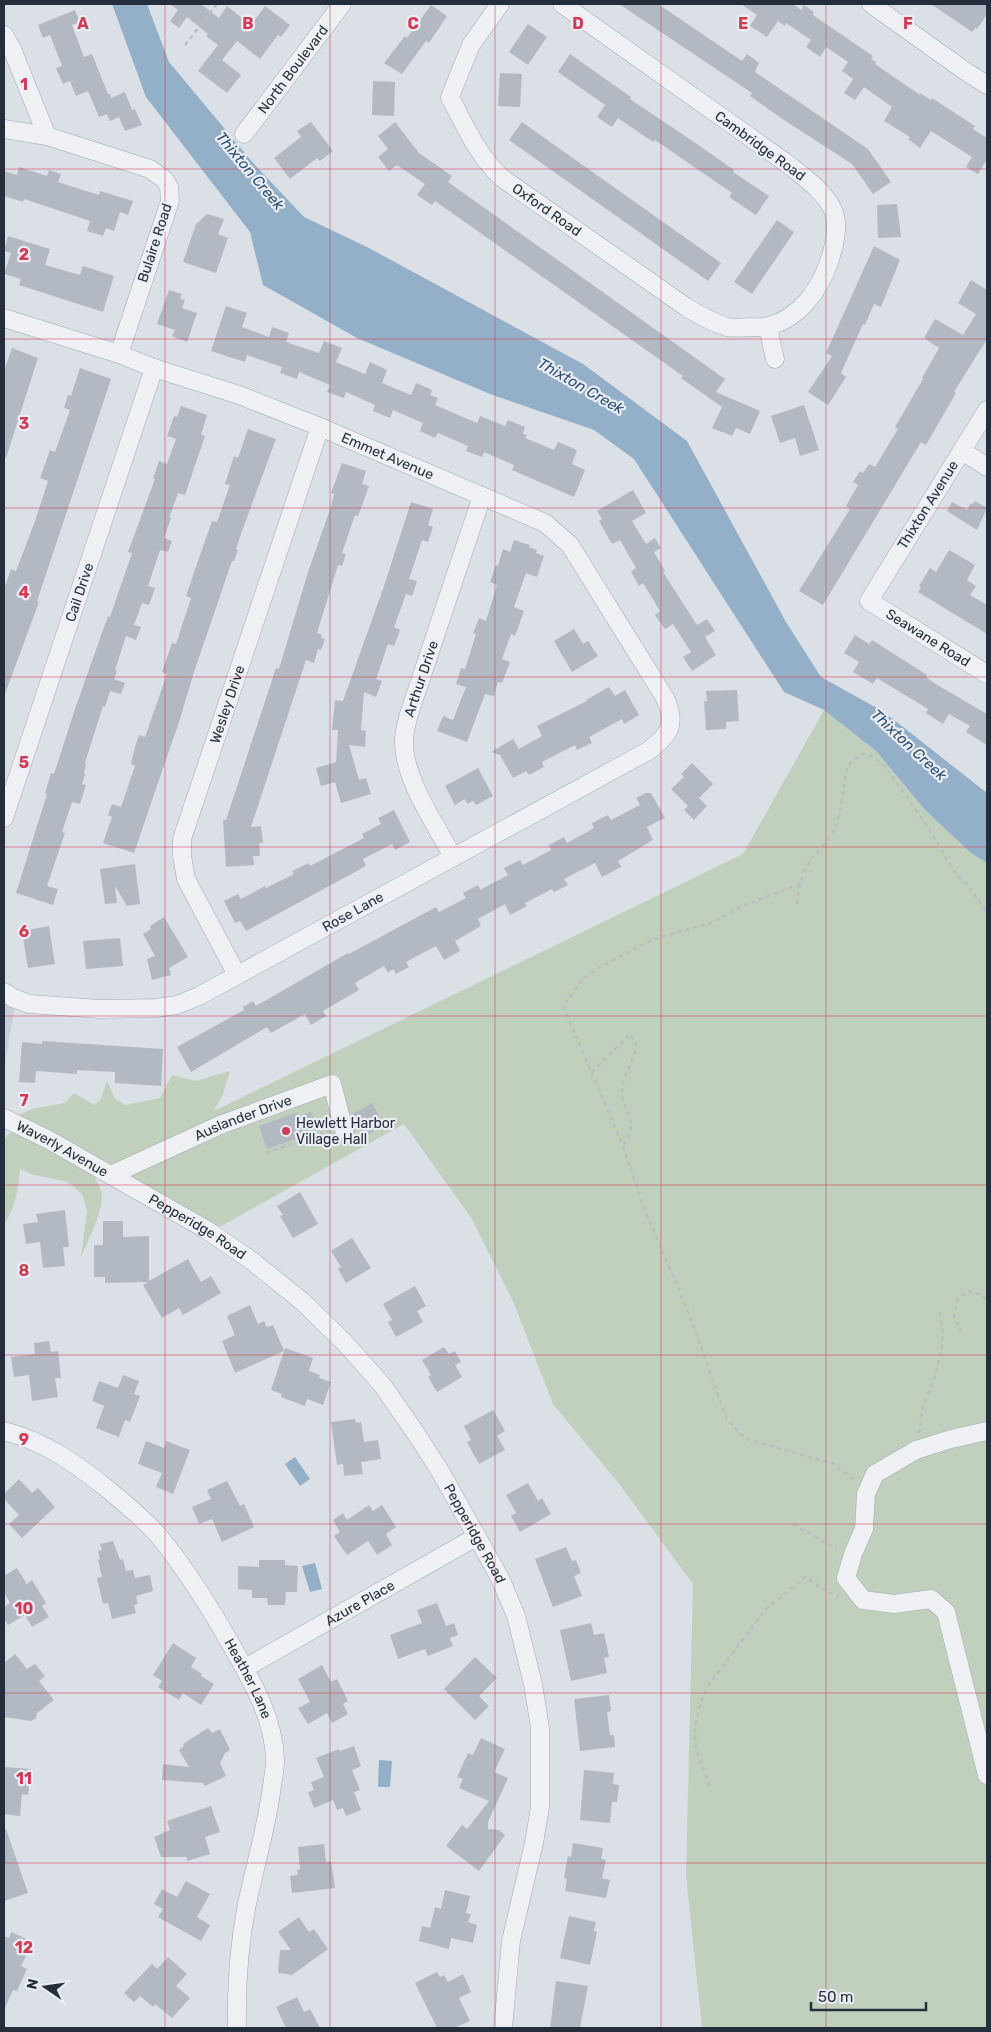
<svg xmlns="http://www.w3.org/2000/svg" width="991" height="2032" viewBox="0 0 991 2032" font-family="Rubik,sans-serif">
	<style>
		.built { fill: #c9cfd8 }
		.green { fill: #c1d0bc }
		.water { fill: #94afc8 }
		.building { fill: #b2b9c3 }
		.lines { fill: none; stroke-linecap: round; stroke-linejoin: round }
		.minor-casing { stroke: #a1a7b0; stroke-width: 19 }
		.path { stroke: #babec4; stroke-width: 2.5; stroke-dasharray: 4 4; stroke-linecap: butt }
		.minor { stroke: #eef0f4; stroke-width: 18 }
		.grid { fill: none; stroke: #d23954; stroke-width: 1; stroke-opacity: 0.55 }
		.poi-dot { fill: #d23954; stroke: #eaeef4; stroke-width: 2 }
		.labels { text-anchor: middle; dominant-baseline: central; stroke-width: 4.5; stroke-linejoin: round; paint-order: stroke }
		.street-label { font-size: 14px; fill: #252e3c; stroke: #eaeef4 }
		.poi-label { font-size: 14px; fill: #252e3c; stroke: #eaeef4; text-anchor: start }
		.water-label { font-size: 15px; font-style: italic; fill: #2e4e71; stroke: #eaeef4 }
		.grid-label { font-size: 16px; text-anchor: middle; font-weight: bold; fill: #d23954; stroke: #eaeef4; stroke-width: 4.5; stroke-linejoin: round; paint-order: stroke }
	</style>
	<rect width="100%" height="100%" fill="#dbe0e6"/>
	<path class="built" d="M4,994L16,1000L4,1068Z"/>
	<path class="green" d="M824,710L876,751L925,810L971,853L987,863V2028H702L686,1875L693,1584L620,1485L553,1404L513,1301L472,1219L404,1124L207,1234L97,1167L107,1162L28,1124L19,1115L32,1109L65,1103L74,1093L94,1105L101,1099L107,1081L115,1099L126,1105L160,1098L172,1075L195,1081L230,1071L223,1094L214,1111L743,854Z
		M17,1130C40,1143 67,1155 88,1171C96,1177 102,1188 102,1198C100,1218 89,1238 81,1257L87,1211L82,1194L68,1182L31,1174L20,1169C19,1191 14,1207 4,1226V1141L8,1134Z"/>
	<path class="water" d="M112,4H147L169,62L254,164L304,217L367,247L583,364L687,441L786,622L821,677L884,712L987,793V863L971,853L925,810L876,751L824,710L784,692L634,459L594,430L490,394L357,338L263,285L250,232L146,97Z
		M295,1457L310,1479L300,1486L285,1464Z
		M315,1563L322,1589L310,1592L302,1566Z
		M379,1760L392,1761L390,1787H378Z"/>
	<path class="building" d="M170,4H201L219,18L227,6L251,25L265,6L290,25L281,37L278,35L260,59L237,41L222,60L241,75L227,93L198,71L218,45L206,36L208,34L187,17L179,28L170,21L178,10Z
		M619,4H658L742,61L747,54L759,63L755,72L868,149L891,182L873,194L852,164L784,120L750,96L752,93Z
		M741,4H793L801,10L804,5L814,12L813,15L873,56L871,59L876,62L875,64L920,95V93L931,100L932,98L975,126L973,129L987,138V159L978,174L966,167L972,157L931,131L920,148L908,139L910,137L884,121L892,107L864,87L855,100L844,93L853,79L842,71L848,62L826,47L820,57L806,47L811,40L786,23L785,26L778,21L767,37L750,26L757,15Z
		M931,4H987V14L977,29L975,28L972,32Z
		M431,5L447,16L429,43L426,41L402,74L384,63L405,36L407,38Z
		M75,10L80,22L72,25L84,57L92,54L108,94H110L111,98L125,92L132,110L135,109L142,125L125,131L119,117L110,121L107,114L99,117L88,91L76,96L70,81L63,84L56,68L62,66L50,35L43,38L38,25Z
		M528,24L547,37L528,65L509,52Z
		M570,54L631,97L630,99L700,146L734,170L733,172L769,196L756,215L729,197L732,193L655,140L653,142L618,118L612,127L597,117L605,105L558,72Z
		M500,73L522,74L520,107L498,106Z
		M373,81L395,82L394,116L372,115Z
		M311,122L333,151L320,161L317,158L290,179L274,158L301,137L297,131Z
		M395,122L419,153L452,176L448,182L725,379L716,392L760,411L750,434L736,428L732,436L712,428L722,407L681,378L683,376L435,201L432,205L417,195L425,184L397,165L389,171L378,157L388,149L378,136Z
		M522,122L721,263L708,281L509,140Z
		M19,167L47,176L49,170L61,174L58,182L99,195L100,191L133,201L128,215L120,212L114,231L106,228L103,236L87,231L90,221L24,199L23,202L4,196V171L17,175Z
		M897,204L901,237L878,238L877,205Z
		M207,214L224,219L218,234L228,238L216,273L183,262L196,224Z
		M777,220L794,232L752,294L734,282Z
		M8,236L50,249L45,265L80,275L83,266L114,276L103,312L19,285L21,279L4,274L11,253L4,251Z
		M874,246L900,260L881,307L874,304L865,325L863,324L841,373L846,377L828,405L808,392L832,356L826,353Z
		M971,280L987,290V339L954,392L956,393L926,445L921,442L823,605L799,591L850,509L846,506L858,485L853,482L860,471L863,473L869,464L875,467L898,429L895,427L923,379L922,378L939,348L924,338L935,319L963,335L976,314L958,303Z
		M169,290L182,294L180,299L185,300L182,308L197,313L187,342L172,336L175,330L157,324Z
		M226,306L247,313L242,327L269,337L272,327L289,333L286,342L319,353L324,341L342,348L336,362L365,374L370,362L387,370L382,383L411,395L416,383L432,390L430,395L438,398L435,405L477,423L480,416L505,426L508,420L525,427L523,434L527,435L525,438L554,450L558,442L577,450L572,464L585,470L574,497L512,470L514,465L484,452L482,457L466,451L468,446L438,433L435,438L420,431L423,423L393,410L390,418L373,411L375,405L346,392L344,398L327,392L330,385L299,372L297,379L280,373L282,367L247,355L245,362L211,351Z
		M12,348L38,358L6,458L4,457V371Z
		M80,368L111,379L37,601L39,602L5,694H4V589L11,569L16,571L35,521L48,481L40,478L50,450L55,452L70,410L64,408L68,395L71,396Z
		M804,405L819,450L800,456L795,438L780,443L771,416Z
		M181,406L207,415L201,435L205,436L185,495L178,493L169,518H171L164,538L172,541L168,552L160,550L148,586L155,588L149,605L142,603L134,625L141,627L136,640L126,636L115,670L117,671L114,679L125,683L121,694L110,691L105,707L103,706L85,763L86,764L84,773L85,774L82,784L86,785L80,804L72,802L62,832L65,833L47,886L58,889L53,905L16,893L47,794L45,793L51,773L54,774L75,709L108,616L110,617L132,553L128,552L155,479H153L159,461L167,464L176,439L167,436L174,416L177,417Z
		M248,429L276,439L242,531L236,549L238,550L234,561H232L194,672L180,719L134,853L103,843L112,817L108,815L112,804L121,807L135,766L131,764L135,747L139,735L145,737L167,674L162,672L172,643L176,644L191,598L186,596L198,561L212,521L217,522L230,485L225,484L234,456L238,458Z
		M342,463L366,471L362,484L369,486L358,516L355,515L342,553L346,554L342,566L338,565L317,633L322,635L321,638L325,639L321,650L318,649L314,663L306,660L251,827L261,826L263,843H259L260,856H253L254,865L226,867L223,820H226L276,668L279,669L309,569L331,507L334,494L331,493Z
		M633,490L646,513L632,521L646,544L655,538L661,548L654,552L665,571L663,572L697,625L707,619L715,631L705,637L716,655L692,671L683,657L691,652L673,624L665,629L655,615L660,611L643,583L639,586L631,572L636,568L620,540L612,544L599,521L602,519L597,511Z
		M975,501L987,508L977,530L947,511L952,502L967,510L971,503L972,505Z
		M411,502L433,509L428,525L433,527L428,542L422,540L409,579L417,581L412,596L406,594L394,627L400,630L394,646L388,644L376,679L382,681L376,697L364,692L361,730L366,731L365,747L349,745L359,780L366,778L371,794L341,803L335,782L321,786L316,768L336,762L338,730H332L335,700L343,701L384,586Z
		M514,540L530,545L529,547L537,550L536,553L544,556L537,577L526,573L514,607L524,611L515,636L511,634L502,659L510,662L502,683L498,682L494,696L485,694L467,742L437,731L443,716L453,720L466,687L456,684L461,668L465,669L476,634L473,633L479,618L486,621L497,585L490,582L496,565L498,566L503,549L510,552Z
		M949,550L975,565L967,580L976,586L970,595L987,605V634L918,592L921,587L919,586L930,568L936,572Z
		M574,629L583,644L588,641L598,656L572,672L554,641Z
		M855,635L869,644L872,640L927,675L926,677L934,683L987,714V745L966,732L970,726L949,714L943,724L926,713L928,709L877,678L873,684L853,672L859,662L844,653Z
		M609,687L615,696L625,690L639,715L624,724L622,719L589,737L592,743L577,750L575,745L542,762L544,767L529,775L526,771L513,778L500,755L491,752L513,739L519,749L542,736L537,726L587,701L586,700Z
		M737,690L739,721L726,722V729L706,730L704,701H707L706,691Z
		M692,763L713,784L699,798L707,806L694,820L684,810L688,806L671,789L684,777L681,774Z
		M478,768L493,796L476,805L473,801L467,804L465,799L455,805L445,786Z
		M646,793H651L665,818L647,827L653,840L618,861L621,867L602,877L595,863L564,879L568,885L554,892L552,889L525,903L527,906L510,915L505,904L478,919L481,926L455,941L460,951L444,960L436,946L406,962L409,967L396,974L393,969L388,973L384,966L355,983L359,990L323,1011L326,1016L311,1025L305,1014L271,1033L267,1027L191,1072L177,1047L244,1010L243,1007L253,1001L256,1006L348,953L349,954L436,907L439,912L466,898L463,893L478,885L480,890L508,875L504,868L520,860L523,865L551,850L549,845L564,837L567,843L594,828L592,823L608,815L611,820L640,805L636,798Z
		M394,810L410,842L395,850L392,844L363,859L366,866L246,931L240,921L235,923L224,901L238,894L241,899L265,886L266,888L294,874L292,871L309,863L310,866L364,838L362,834L381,824L378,818Z
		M135,864L140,904L127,906L115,886L117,903L105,904L100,869Z
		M164,917L188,957L169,968L171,975L152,980L147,959L155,956L143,934L151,929L150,926Z
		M49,926L55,964L28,968L22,931Z
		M120,938L123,966L86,969L83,941Z
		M42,1041L163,1049L161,1086L115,1083V1072L77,1070V1074L36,1071L35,1083L19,1082L22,1042L42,1044Z
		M372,1103L384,1125L363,1138L351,1115Z
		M298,1112L299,1116L311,1112L317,1129L305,1133L306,1135L267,1149L259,1126Z
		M300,1192L318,1224L293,1238L280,1216L283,1215L277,1206Z
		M65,1210L69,1247H63L65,1266L43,1268L40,1242L26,1244L23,1224L38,1222L36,1214Z
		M103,1221H123V1237L149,1236V1281L188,1259L201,1282L211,1276L221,1293L183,1315L179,1308L162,1318L143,1285L148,1282L105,1283V1277H94V1245H103Z
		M352,1238L371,1268L346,1283L338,1269L341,1267L331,1251Z
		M415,1286L426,1306L417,1311L423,1322L396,1337L388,1322L392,1320L383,1304Z
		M250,1305L258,1324L264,1321L267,1327L273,1325L284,1351L235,1373L222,1341L235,1335L227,1316Z
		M49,1341L51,1352L58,1351L61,1378H55L58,1397L32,1401L29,1375L14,1377L11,1357L35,1354L34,1343Z
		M444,1347L449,1354L455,1351L461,1362L455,1365L462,1377L437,1392L428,1377L431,1375L422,1360Z
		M285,1348L313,1358L309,1371L320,1375L319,1378L331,1382L323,1405L307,1399L305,1406L281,1397L282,1394L271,1390Z
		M123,1375L139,1381L134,1394L140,1396L130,1422L125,1420L119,1437L96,1428L104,1406L92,1401L99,1381L118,1388Z
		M493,1410L505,1431L497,1436L505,1450L479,1464L467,1442L471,1440L464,1426Z
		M355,1419L356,1423L361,1422L364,1442L378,1440L381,1459L361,1462L363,1474L344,1476L343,1464L337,1465L331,1422Z
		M146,1441L164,1448L166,1441L190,1450L173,1494L156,1487L162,1473L138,1464Z
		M19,1479L32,1493L38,1488L55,1507L22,1538L9,1524L19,1515L4,1499V1494Z
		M227,1481L240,1506L244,1504L254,1527L222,1542L212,1519L199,1524L192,1507L211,1499L207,1490Z
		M528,1483L538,1501L542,1498L551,1514L520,1532L511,1516L516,1513L506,1495Z
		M369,1505L373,1511L382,1505L396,1527L386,1534L392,1545L377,1555L368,1541L347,1555L334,1536L340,1532L333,1520L343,1513L347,1520Z
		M113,1541L120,1560L123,1559L126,1571L133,1570L135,1578L150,1575L153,1591L136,1596L138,1604L134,1605L136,1613L112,1619L108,1603L103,1604L97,1578L102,1577L98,1560L100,1559L98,1551L102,1550L100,1544Z
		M566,1547L572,1561L576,1560L581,1573L574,1576L582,1596L553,1607L535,1559Z
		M259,1560H285V1565L298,1566L297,1592H286L285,1605H268L267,1598H252V1590L238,1589V1566L259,1567Z
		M17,1568L27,1584L32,1580L46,1603L42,1606L49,1617L32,1627L25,1615L8,1625L4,1618V1607L10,1603L4,1592V1576Z
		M437,1603L446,1626L454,1623L458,1635L450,1638L453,1646L428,1656L425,1649L398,1659L390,1635L422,1623L417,1610Z
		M591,1623L594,1635L604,1633L609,1657L604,1658L607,1673L571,1681L560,1630Z
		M173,1643L196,1658L191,1667L202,1674L201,1676L214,1684L201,1705L183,1693L179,1700L158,1687L162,1681L153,1675Z
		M15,1654L27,1669L35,1664L45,1676L39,1681L54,1700L37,1713L36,1718L31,1721L4,1717V1663Z
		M475,1657L497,1678L479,1696L489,1706L475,1720L444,1689Z
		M322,1665L331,1682L337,1679L348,1701L343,1704L348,1714L332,1723L327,1713L308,1724L298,1708L310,1702L298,1679Z
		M609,1695L611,1711L607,1712L610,1735H614L615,1747L580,1751L574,1699Z
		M208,1728L212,1733L220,1729L230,1750L225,1753L220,1763L226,1776L205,1786L203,1783L162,1780L163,1764L189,1767L179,1750L184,1746L183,1744Z
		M481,1738L505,1749L494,1772L508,1778L488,1822V1829L499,1830L505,1835L479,1871L446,1846L462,1825L467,1829L489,1801L459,1788L463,1779L457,1777L468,1753L473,1755Z
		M354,1746L361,1766L352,1770L360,1790L354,1792L361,1810L346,1816L343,1808L337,1810L333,1800L314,1808L308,1792L314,1790L311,1782L324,1777L316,1758L339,1749L340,1751Z
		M4,1767L31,1769L28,1795L22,1794L20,1816L4,1814Z
		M584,1770L614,1773L613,1784L619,1785L617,1802H612L610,1823L580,1820Z
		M211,1806L220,1832L205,1837L210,1854L187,1861V1857H161L154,1837L170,1830L167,1821Z
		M4,1829H6L28,1893L4,1901Z
		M573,1843L603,1848L601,1859L606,1860L602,1878L610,1880L606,1898L565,1891L567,1879L564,1878L568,1856L571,1857Z
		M324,1844L326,1862L331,1861L335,1888L292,1893L290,1876L298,1875L297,1870L300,1869L298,1847Z
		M186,1881L210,1894L197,1917L210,1925L201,1941L158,1917L163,1909L154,1904L162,1889L177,1897Z
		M445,1890L470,1896L466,1913L471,1914L468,1922L477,1925L473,1943L451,1938L449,1949L419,1941L422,1926L430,1928L435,1907L441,1909Z
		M569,1916L596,1922L594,1931L597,1932L590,1965L560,1958Z
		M299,1917L309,1932L314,1929L328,1949L292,1975L278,1973L280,1950H291L278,1932Z
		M11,1932L33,1942L21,1966L27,1969L17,1991L13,1990L4,2010V1936L9,1938Z
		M168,1957L187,1974L176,1986L190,1998L172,2018L155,2004L153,2007L140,1996L134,2002L124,1993L152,1964L157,1969Z
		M437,1972L440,1977L444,1975L448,1982L463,1974L471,1992L459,1998L470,2021L454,2028H437L415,1983Z
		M556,1981L588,1986L580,2028H550Z
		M297,1997L304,2012L310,2009L320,2028H286L276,2007Z"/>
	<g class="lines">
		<defs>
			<g id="minor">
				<path id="s1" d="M500,4L471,45L450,97C465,126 478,156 502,178L686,307C699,315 712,322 727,327C734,329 743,327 750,327C756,327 763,328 769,326C799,318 819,291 829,262C834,247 840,226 833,210C824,190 801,175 785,162L562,4"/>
				<path d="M871,4L965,71L987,85"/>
				<path d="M4,35L12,49L47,136"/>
				<path d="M4,129L47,136L150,169L165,180L169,187L170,201L119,354"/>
				<path id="s2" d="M244,134L342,4"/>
				<path id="s3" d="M4,318L119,354L154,368L239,395L320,427L545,523L570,545L665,698C677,724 670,735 648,751L199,996L177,1005L156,1008L100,1009L29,1004L13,998L4,992"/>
				<path d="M768,327L775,359"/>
				<path id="s4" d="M987,410L869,601L987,674"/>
				<path d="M962,451L987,467"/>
				<path id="s5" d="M4,818L154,368"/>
				<path id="s6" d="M453,857C436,825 403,778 404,741C404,732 407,722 409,714L482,496"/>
				<path id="s7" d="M237,975L186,879L182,856V839L320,427"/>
				<path id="s8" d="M4,1118L49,1140L207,1230L252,1261L303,1302L345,1343L383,1386L417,1435L440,1471L500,1578L516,1616L533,1684L540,1728V1807L534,1843L511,1941L503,2028"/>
				<path id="s9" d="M111,1175L220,1125L332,1084L344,1130"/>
				<path id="s10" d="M4,1431C43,1441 74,1462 105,1487C123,1502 142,1517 158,1535C187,1570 211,1609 233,1648C253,1683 274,1719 275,1760C275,1769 273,1778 272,1786C267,1826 255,1865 247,1904C239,1945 236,1987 237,2028"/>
				<path d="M987,1431L951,1439L916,1450L875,1474L866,1494L864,1529L853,1554L846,1578L863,1600L894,1604L931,1599L946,1612L987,1775"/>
				<path id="s11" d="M245,1668L476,1537"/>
			</g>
		</defs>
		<use href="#minor" class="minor-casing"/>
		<path class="path" d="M185,45L217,4
			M800,884L745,905L711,923L667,935L648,942L597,969L582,980L563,1006L623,1146L644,1208L689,1314L726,1417L739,1433L749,1440L834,1464L854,1480
			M797,904C799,887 802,871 813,857C820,848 829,840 834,830C841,814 843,787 847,769L851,762L861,754L872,756L881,763L890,773L927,826L956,874L967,884L987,913
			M592,1072L630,1034L636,1045V1049C633,1063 622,1076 622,1090C622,1115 642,1119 623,1146
			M266,1153L328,1131
			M961,1332L954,1318L957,1300L968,1291L979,1294L987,1300
			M919,1433L923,1407L935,1376L941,1352L943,1332L939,1309
			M793,1525L816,1537L837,1550
			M709,1786C707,1772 699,1762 696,1748C693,1729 698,1704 708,1686L765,1610L805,1577L830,1593L839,1596"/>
		<use href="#minor" class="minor"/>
	</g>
	<path class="grid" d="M165,4V2028M330,4V2028M495,4V2028M661,4V2028M826,4V2028M4,169H987M4,339H987M4,508H987M4,677H987M4,847H987M4,1016H987M4,1185H987M4,1355H987M4,1524H987M4,1693H987M4,1863H987"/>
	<circle class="poi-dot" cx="286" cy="1131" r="5"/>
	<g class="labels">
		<g class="street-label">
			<text stroke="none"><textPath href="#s2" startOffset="81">North Boulevard</textPath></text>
			<text transform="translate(760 146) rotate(36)">Cambridge Road</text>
			<text stroke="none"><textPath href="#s1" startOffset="258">Oxford Road</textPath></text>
			<text transform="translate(155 243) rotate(-72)">Bulaire Road</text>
			<text stroke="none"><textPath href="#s3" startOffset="408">Emmet Avenue</textPath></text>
			<text transform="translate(928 505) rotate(-58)">Thixton Avenue</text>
			<text stroke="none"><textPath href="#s5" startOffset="238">Cail Drive</textPath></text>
			<text stroke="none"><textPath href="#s4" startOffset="294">Seawane Road</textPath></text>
			<text stroke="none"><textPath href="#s6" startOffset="192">Arthur Drive</textPath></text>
			<text stroke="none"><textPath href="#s7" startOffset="291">Wesley Drive</textPath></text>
			<text transform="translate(353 912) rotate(-29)">Rose Lane</text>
			<text stroke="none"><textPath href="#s9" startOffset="144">Auslander Drive</textPath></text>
			<text stroke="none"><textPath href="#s8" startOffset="66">Waverly Avenue</textPath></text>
			<text stroke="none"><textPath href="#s8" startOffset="222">Pepperidge Road</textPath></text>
			<text stroke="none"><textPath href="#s8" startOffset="642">Pepperidge Road</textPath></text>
			<text stroke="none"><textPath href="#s11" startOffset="132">Azure Place</textPath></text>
			<text stroke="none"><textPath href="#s10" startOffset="358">Heather Lane</textPath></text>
		</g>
		<g class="poi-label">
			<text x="296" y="1123">Hewlett Harbor<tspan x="296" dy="16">Village Hall</tspan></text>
		</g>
		<g class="water-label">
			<text transform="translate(250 171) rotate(50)">Thixton Creek</text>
			<text transform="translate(581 386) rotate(30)">Thixton Creek</text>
			<text transform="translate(909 745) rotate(43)">Thixton Creek</text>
		</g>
	</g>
	<g class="grid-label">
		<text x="83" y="29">A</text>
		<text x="248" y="29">B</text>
		<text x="413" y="29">C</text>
		<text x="578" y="29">D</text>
		<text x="743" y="29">E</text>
		<text x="908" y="29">F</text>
		<text x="24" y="90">1</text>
		<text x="24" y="260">2</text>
		<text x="24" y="429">3</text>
		<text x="24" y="598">4</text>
		<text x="24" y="768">5</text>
		<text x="24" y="937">6</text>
		<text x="24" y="1106">7</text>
		<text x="24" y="1276">8</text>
		<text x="24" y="1445">9</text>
		<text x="24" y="1614">10</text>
		<text x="24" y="1784">11</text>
		<text x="24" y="1953">12</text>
	</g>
	<rect width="991" height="2032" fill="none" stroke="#252e3c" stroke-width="10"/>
	<g transform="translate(45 1987) rotate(283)" stroke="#eaeef4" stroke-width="4" paint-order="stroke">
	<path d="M0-4L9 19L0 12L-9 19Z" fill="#252e3c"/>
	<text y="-8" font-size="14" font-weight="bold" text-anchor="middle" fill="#252e3c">N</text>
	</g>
	<path d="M811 2002v8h115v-8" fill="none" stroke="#252e3c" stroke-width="2.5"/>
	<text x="818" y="2002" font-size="15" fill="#252e3c" stroke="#eaeef4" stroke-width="4" paint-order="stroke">50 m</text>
</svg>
